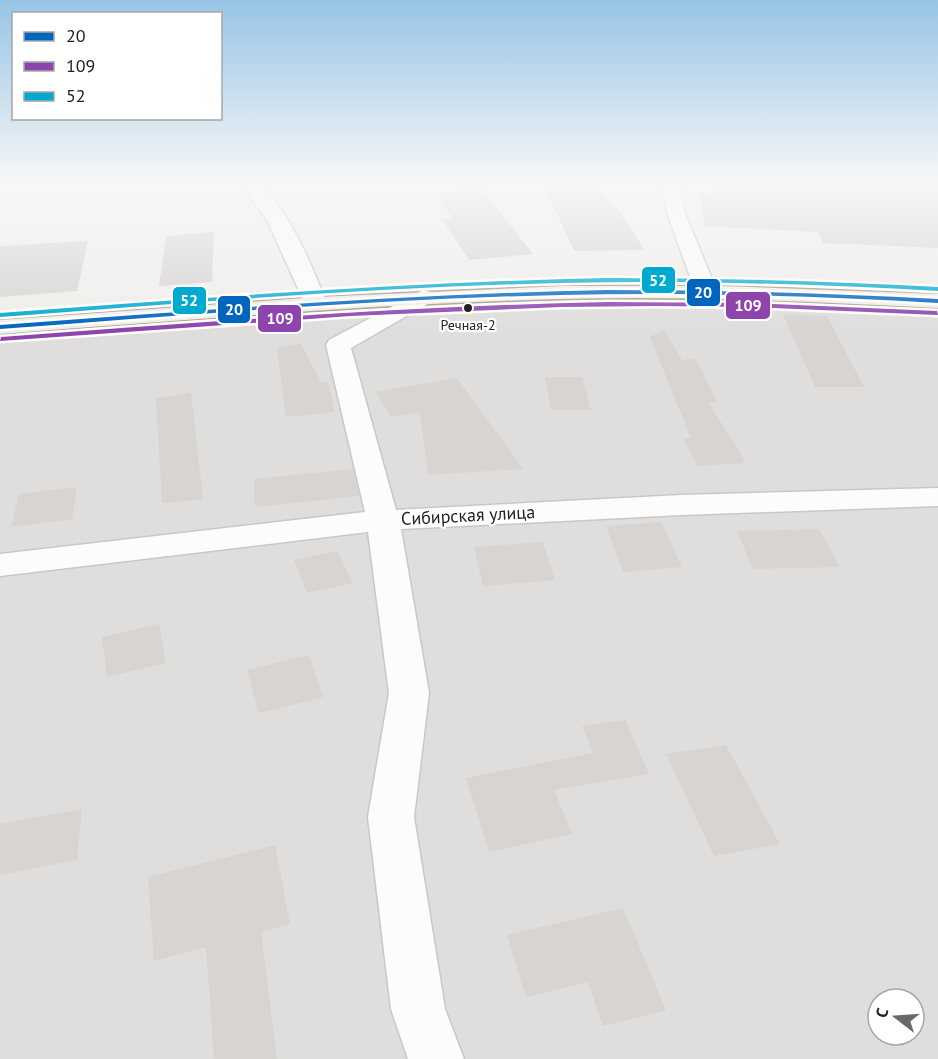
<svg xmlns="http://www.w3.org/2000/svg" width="938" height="1059" viewBox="0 0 938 1059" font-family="'PT Sans',sans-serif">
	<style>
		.residential { fill: #dfdedc; fill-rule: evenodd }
		.building { fill: #d7d4d2 }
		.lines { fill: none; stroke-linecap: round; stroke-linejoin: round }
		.minor-casing { stroke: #c9c8c7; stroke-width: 3 }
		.major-casing { stroke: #a79c86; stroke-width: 3 }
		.minor { fill: #fdfcfc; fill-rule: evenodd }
		.major { fill: #f3ede7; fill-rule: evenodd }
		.bus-1-casing { stroke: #fff; stroke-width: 5 }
		.bus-2-casing { stroke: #fff; stroke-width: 5 }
		.bus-3-casing { stroke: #fff; stroke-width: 5 }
		.bus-1 { fill: #0065bd; fill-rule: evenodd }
		.bus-2 { fill: #8e44ad; fill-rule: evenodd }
		.bus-3 { fill: #00a9ce; fill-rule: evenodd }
		.bus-dot { fill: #222; stroke: #fff; stroke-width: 2 }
		.labels { text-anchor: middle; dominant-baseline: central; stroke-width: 4.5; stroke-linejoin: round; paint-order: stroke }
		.far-bus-label { font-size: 14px; fill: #222; stroke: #fff }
		.street-label { font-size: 18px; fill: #222; stroke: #fff }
		.line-badge { stroke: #fff; stroke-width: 2 }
		.badge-label { font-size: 16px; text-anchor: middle; font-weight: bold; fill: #fff }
	</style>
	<rect width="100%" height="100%" fill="#f0eeeb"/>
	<path class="residential" d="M557,293L938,301V1059H0V328ZM878,999H914V1035H878Z"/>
	<path class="building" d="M713,181H938V248L823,243L818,232L705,226L700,194H713Z
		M596,183L612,208H617L645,250L574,251L543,184Z
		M483,190L533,254L469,260L442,219L452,218L436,193Z
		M214,232L212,282L159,286L166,236Z
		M88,241L77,291L0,297V246Z
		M783,314L827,316L864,387H815Z
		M664,330L682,360L696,359L717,402L709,403L746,463L698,466L683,439L691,438L650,337Z
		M301,344L321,382H328L335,412L286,417L277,348Z
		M545,377H582L591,410H551Z
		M457,378L523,469L428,475L420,412L391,417L376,392Z
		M191,393L203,499L162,503L156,398Z
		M353,469L359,496L255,507L254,479Z
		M77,487L72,519L11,527L19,494Z
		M661,522L682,567L623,572L606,526Z
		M819,529L840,567L753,569L737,531Z
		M543,542L555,580L483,586L474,547Z
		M338,551L352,583L307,593L294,560Z
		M159,624L166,663L107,677L102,637Z
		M309,655L323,697L259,713L247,670Z
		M625,720L649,774L554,790L572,834L489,852L466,778L593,753L582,726Z
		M726,745L780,844L714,856L666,754Z
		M82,809L77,860L0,875V824Z
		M275,845L290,924L261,932L277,1059H214L206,947L154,961L148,877Z
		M623,908L666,1010L603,1026L588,982L526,997L507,935Z"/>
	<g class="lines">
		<defs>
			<path id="minor" d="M238,181H257C290,212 311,263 327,304L324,309H308L305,304L267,220Z
				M660,181H678L686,216L718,293L715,298H699L696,293L668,216Z
				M423,290L431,292L434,297L431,302L351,348L396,510L681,495L938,488V506L681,515L401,529L429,693L414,817L445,1009L464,1059H408L391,1009L368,817L389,693L368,532L0,576V554L365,512L326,345L329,340Z"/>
			<path id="major" d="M563,286H724L938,294V308C812,301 686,296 561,299C373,304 187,320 0,334V320L318,297Z"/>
		</defs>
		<use href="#minor" class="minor-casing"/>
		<use href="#major" class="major-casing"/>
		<use href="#minor" class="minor"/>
		<use href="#major" class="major"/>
		<defs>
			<path id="bus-1" d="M608,290C718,290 828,293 938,299V303C812,296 686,292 561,295C373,299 187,315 0,329V325C202,310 405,294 608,290Z"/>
			<path id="bus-2" d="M608,302L749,303L937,311L938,315L749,307L655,306L561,307L351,316L0,341L1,337C203,322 405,306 608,302Z"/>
			<path id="bus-3" d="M608,278C718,278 828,281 938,287V291C812,284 686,280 561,283C373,287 187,303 0,317V313C202,298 405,282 608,278Z"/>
		</defs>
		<use href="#bus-1" class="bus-1-casing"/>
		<use href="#bus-2" class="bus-2-casing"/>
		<use href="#bus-3" class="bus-3-casing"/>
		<use href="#bus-1" class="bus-1"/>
		<use href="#bus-2" class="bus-2"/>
		<use href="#bus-3" class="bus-3"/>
	</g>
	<linearGradient id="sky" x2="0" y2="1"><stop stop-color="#97c4e6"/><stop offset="0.55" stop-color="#f8f7f6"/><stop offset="1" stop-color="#f8f7f6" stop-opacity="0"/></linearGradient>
	<rect width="938" height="329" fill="url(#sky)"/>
	<circle class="bus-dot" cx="468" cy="308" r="5"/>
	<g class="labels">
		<g class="far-bus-label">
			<text x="468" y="325">Речная-2</text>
		</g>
		<g class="street-label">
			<text transform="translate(468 515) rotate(-3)">Сибирская улица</text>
		</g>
	</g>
	<g class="line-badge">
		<rect x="641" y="266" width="35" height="28" rx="6" fill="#00a9ce"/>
		<rect x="686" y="278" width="35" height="29" rx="6" fill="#0065bd"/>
		<rect x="172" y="286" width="35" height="29" rx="6" fill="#00a9ce"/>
		<rect x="725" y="291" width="46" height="29" rx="6" fill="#8e44ad"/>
		<rect x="217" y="295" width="34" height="29" rx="6" fill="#0065bd"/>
		<rect x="257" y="304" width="45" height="29" rx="6" fill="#8e44ad"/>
	</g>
	<g class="badge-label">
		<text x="658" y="286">52</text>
		<text x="703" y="298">20</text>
		<text x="189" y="306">52</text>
		<text x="748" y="311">109</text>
		<text x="234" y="315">20</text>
		<text x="280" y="324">109</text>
	</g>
	<rect x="12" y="12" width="210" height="108" fill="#ffffff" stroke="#a7a7a7" stroke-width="1.5"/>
	<rect x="24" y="32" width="30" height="9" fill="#0065bd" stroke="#a7a7a7" stroke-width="1.5"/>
	<text x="66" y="42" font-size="18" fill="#222222">20</text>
	<rect x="24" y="62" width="30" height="9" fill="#8e44ad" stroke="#a7a7a7" stroke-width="1.5"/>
	<text x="66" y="72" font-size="18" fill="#222222">109</text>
	<rect x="24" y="92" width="30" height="9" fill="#00a9ce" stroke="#a7a7a7" stroke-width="1.5"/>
	<text x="66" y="102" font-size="18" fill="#222222">52</text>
	<g transform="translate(896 1017) rotate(287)"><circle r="28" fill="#ffffff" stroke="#a7a7a7" stroke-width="1.5"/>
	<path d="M0-4.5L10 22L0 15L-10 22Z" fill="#6a6968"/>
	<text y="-9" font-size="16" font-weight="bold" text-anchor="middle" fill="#222222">С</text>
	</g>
</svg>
